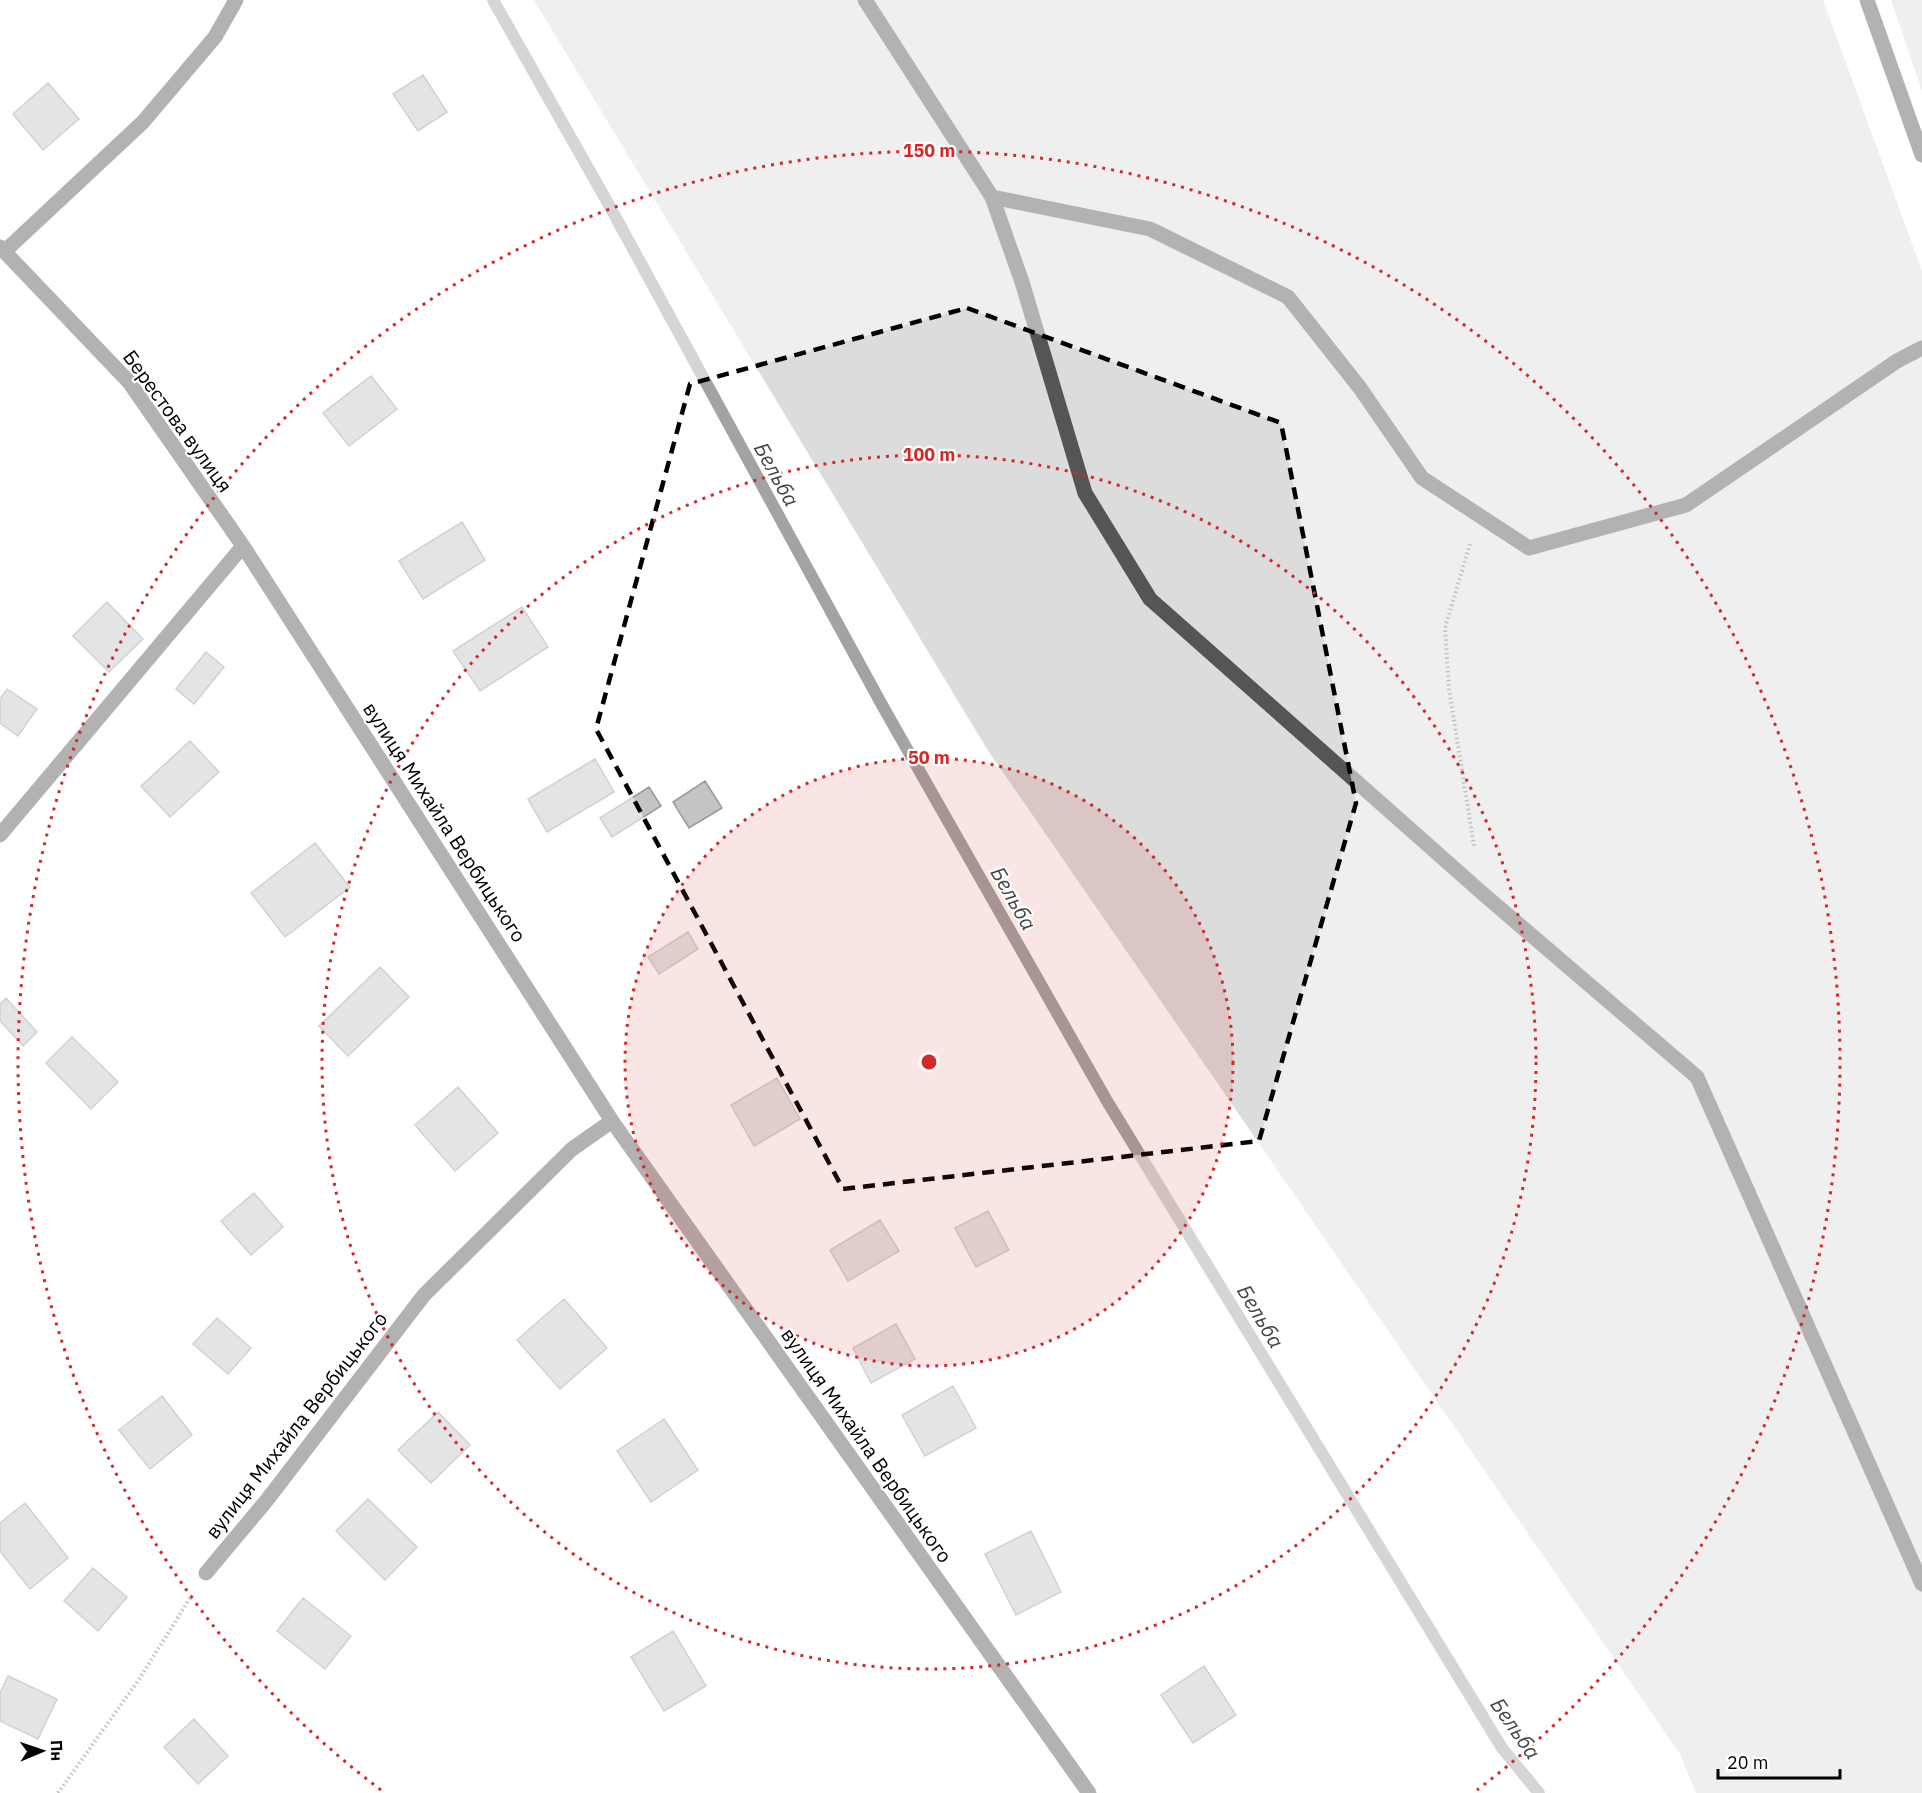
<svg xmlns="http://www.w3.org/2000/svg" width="1922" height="1793" viewBox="0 0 1922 1793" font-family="'IBM Plex Sans',sans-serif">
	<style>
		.green { fill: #dcdcdc }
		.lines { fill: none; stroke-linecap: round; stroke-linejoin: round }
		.stream { stroke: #a3a3a3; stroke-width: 12 }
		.building { fill: #c4c4c4; stroke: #999; stroke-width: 1.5 }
		.path { stroke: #777; stroke-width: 4; stroke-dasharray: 1.5 3; stroke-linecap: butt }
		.minor { stroke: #555; stroke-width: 15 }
		.marked { fill: none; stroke: #000; stroke-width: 4.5; stroke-dasharray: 12 8; stroke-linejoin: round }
		.ring { fill: none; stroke: #d62828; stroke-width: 3; stroke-dasharray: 3 6 }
		.labels { text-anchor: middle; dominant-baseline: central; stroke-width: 4.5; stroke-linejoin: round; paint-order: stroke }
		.street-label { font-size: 20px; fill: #000; stroke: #fff }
		.water-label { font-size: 21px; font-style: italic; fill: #444; stroke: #fff }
		.centre { fill: #d62828; stroke: #fff; stroke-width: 3 }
		.ring-label { font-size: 18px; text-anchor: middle; font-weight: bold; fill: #d62828; stroke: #fff; stroke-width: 4.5; stroke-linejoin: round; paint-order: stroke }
	</style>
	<rect width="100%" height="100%" fill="#fff"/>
	<path class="green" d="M534,0H1823L1922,271V1793H1696L1680,1754L987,749Z
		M1891,0H1922V91Z"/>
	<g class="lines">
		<path class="stream" d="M493,0L609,205L882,705L1107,1101L1502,1748L1539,1793"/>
	</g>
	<path class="building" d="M423,75L447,112L418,131L393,94Z
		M48,83L79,119L43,150L13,114Z
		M371,376L397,409L349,446L323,413Z
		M462,522L485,560L423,599L399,561Z
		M107,602L143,639L109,672L73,636Z
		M522,607L548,647L480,691L453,651Z
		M206,652L224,667L194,704L176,689Z
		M7,689L37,709L18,736L0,723V699Z
		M190,741L219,772L170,817L141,786Z
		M595,759L614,792L547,832L528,799Z
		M705,781L722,808L689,828L673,802Z
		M649,787L661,806L612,837L600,818Z
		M315,843L350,887L285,937L251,893Z
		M688,932L698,949L659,974L648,957Z
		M380,967L409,997L348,1056L319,1026Z
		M6,998L37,1032L23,1046L0,1021V1004Z
		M72,1037L118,1082L91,1109L46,1063Z
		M777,1078L800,1119L754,1146L731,1105Z
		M458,1087L498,1133L455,1171L415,1125Z
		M254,1193L283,1227L251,1255L221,1221Z
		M988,1211L1009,1250L976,1267L955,1228Z
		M880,1220L899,1251L848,1281L830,1250Z
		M564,1299L607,1348L560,1389L517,1340Z
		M217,1318L251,1348L228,1374L193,1344Z
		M896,1324L915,1359L871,1383L853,1348Z
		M953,1386L976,1428L925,1456L902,1415Z
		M162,1396L192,1435L150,1469L119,1430Z
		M438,1412L470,1445L431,1483L398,1450Z
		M664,1419L698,1470L651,1502L617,1451Z
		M368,1499L417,1547L385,1580L336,1531Z
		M25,1503L68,1558L30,1589L0,1551V1523Z
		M1031,1531L1061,1592L1016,1615L985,1554Z
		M93,1568L127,1597L98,1631L64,1601Z
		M303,1598L351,1636L325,1669L277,1631Z
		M673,1631L706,1686L664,1711L631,1657Z
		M1204,1666L1236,1715L1193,1743L1161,1695Z
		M8,1676L57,1699L38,1739L0,1721V1693Z
		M194,1719L228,1756L198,1784L164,1747Z"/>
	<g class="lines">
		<path class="path" d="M1470,544L1445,628L1449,689L1474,846
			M58,1793L138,1681L192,1595"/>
		<path class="minor" d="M865,0L992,197L1150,229L1288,297L1360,388L1422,478L1529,548L1686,505L1897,361L1922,348
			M1867,0L1922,155
			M992,197L1022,282L1085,493L1150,599L1481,892L1697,1077L1922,1584
			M0,247L129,382L243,546L612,1121L1089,1793
			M5,251L143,122L215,37L236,0
			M0,835L243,546
			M206,1573L267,1500L424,1295L572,1149L612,1121"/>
	</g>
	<path d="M0 0H1922V1793H0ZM967,308L1281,423L1356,803L1259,1141L843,1189L596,729L690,384Z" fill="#fff" fill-opacity=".55" fill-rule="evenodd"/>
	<path class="marked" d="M967,308L1281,423L1356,803L1259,1141L843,1189L596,729L690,384Z"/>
	<circle cx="929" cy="1062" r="304" fill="#d62828" fill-opacity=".12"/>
	<g class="ring">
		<circle cx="929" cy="1062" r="304"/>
		<circle cx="929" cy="1062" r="607"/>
		<path d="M381 1790A911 911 0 1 1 1477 1790"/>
	</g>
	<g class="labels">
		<g class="street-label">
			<text transform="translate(178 421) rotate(54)">Берестова вулиця</text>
			<text transform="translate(445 822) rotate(57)">вулиця Михайла Вербицького</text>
			<text transform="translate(296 1425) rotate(-52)">вулиця Михайла Вербицького</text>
			<text transform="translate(867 1445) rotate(55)">вулиця Михайла Вербицького</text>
		</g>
		<g class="water-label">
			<text transform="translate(777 474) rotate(61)">Бельба</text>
			<text transform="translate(1014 898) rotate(60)">Бельба</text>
			<text transform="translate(1261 1316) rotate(59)">Бельба</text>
			<text transform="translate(1516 1728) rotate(55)">Бельба</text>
		</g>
	</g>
	<circle cx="929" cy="1062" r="9" class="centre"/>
	<g class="ring-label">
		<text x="929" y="157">150 m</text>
		<text x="929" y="461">100 m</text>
		<text x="929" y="764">50 m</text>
	</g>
	<g transform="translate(42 1751) rotate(88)" stroke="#ffffff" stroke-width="4.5" paint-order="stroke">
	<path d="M0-4.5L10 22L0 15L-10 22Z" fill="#000000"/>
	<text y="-9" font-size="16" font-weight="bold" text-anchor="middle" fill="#000000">Пн</text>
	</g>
	<path d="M1718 1769v9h122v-9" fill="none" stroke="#000000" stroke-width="3"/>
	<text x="1727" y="1769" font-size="18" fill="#000000" stroke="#ffffff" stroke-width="4.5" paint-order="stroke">20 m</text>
</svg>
